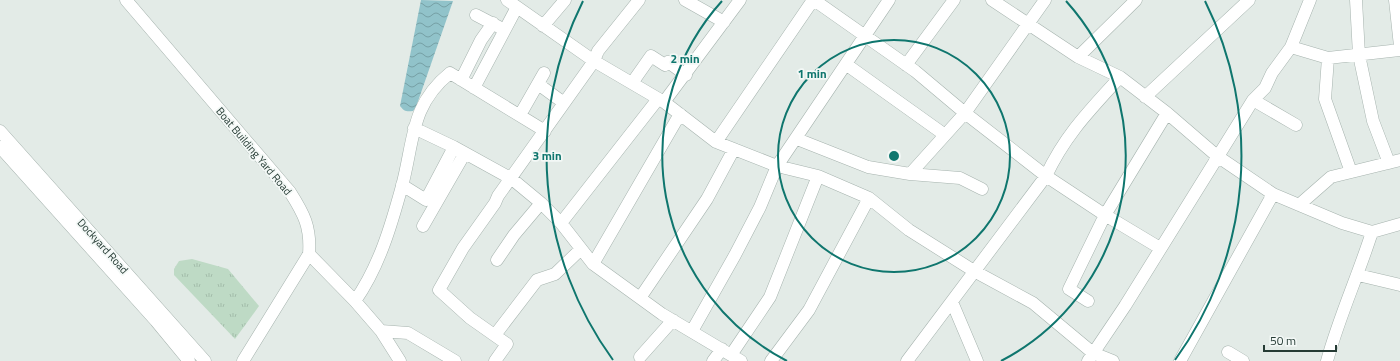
<svg xmlns="http://www.w3.org/2000/svg" width="1400" height="361" viewBox="0 0 1400 361" font-family="'Titillium Web',sans-serif">
	<style>
		.park { fill: url(#park-tufts) }
		.water { fill: url(#water-waves) }
		.lines { fill: none; stroke-linecap: round; stroke-linejoin: round }
		.minor-casing { stroke: #a6b3ae; stroke-width: 13 }
		.minor { stroke: #fff; stroke-width: 12 }
		.ring { fill: none; stroke: #0f766e; stroke-width: 2 }
		.labels { text-anchor: middle; dominant-baseline: central; stroke-width: 3.5; stroke-linejoin: round; paint-order: stroke }
		.street-label { font-size: 11px; fill: #253b34; stroke: #f3f8f6 }
		.centre { fill: #0f766e; stroke: #f3f8f6; stroke-width: 2 }
		.ring-label { font-size: 12px; text-anchor: middle; font-weight: bold; fill: #0f766e; stroke: #f3f8f6; stroke-width: 3.5; stroke-linejoin: round; paint-order: stroke }
	</style>
	<defs>
		<pattern id="park-tufts" width="24" height="20" patternUnits="userSpaceOnUse"><rect width="24" height="20" fill="#bedac5"/><path d="M3 7l-1-3M5 7V3M7 7l1-3M15 17l-1-3M17 17v-4M19 17l1-3" fill="none" stroke="#a3bcaa"/></pattern>
		<pattern id="water-waves" width="16" height="10" patternUnits="userSpaceOnUse"><rect width="16" height="10" fill="#91c3ca"/><path d="M0 5q4-4 8 0t8 0" fill="none" stroke="#76a0a5"/></pattern>
	</defs>
	<rect width="100%" height="100%" fill="#e3ebe7"/>
	<path class="park" d="M192,259L228,269L259,306L235,339L174,275V269L179,261Z"/>
	<path class="water" d="M421,0L453,1L416,107L413,111C406,112 404,111 400,106Z"/>
	<g class="lines">
		<defs>
			<path id="minor" d="M126,0L290,192C304,214 311,227 309,254L243,361
				M507,0L594,61L664,102L716,142L777,166L818,176L869,198L909,230L974,271L1033,303L1093,353L1113,361
				M685,0L724,22
				M814,0L915,71L965,113L1046,176L1105,215L1160,248
				M992,0L1078,57L1120,77L1167,113L1217,156L1273,194L1342,223L1372,232L1400,224
				M1356,0L1359,55L1373,121L1389,163
				M1395,0L1400,46
				M476,15L499,27
				M543,26L565,0
				M1291,47L1328,58L1325,99L1351,172
				M1078,57L1136,0
				M1328,58L1400,50
				M847,65L945,135
				M906,65L954,0
				M461,80L481,40L493,23
				M632,83L651,56L665,65L668,62L686,75
				M538,84L564,103
				M474,88L517,7
				M1145,97L1249,0
				M1253,100L1296,125
				M664,102L740,0
				M520,115L544,73
				M414,128L454,147L512,179L541,203L561,223L593,264L662,314L741,361
				M0,131L205,361
				M797,139L868,167L910,174L960,178L982,189
				M716,142L813,0
				M0,147L156,321L189,361
				M910,174L965,113L1045,0
				M402,185L426,200L454,147
				M1299,205L1331,177L1400,160
				M561,223L658,99
				M423,226L465,153
				M309,254L355,301
				M497,260L514,235L541,203
				M593,264L680,114
				M1358,275L1400,285
				M640,298L707,199L734,149
				M1088,301L1069,289L1105,215L1167,113
				M952,302L977,361
				M381,331L408,333L455,361
				M692,331L735,255L760,207L777,166L889,0
				M495,335L537,280L555,274L581,249
				M1228,352L1243,361
				M731,355L770,297L818,176
				M640,357L673,320
				M400,361L381,331L355,301C379,267 391,226 402,186C414,142 410,105 450,73L545,131
				M495,361L507,344L470,318L439,290L463,248L495,203L498,196L594,61L598,51L639,0
				M713,361L722,349
				M771,361L809,310L869,198
				M907,361L1046,176C1065,135 1090,110 1120,77
				M1088,361L1125,306L1253,100L1265,88L1272,73L1291,47L1310,0
				M1180,361L1273,194
				M1327,361C1339,317 1358,276 1372,232"/>
		</defs>
		<use href="#minor" class="minor-casing"/>
		<use href="#minor" class="minor"/>
	</g>
	<g class="ring">
		<circle cx="894" cy="156" r="116"/>
		<path d="M787 361A231 231 0 0 1 722 1M1066 1A231 231 0 0 1 1001 361"/>
		<path d="M613 360A347 347 0 0 1 583 1M1205 1A347 347 0 0 1 1175 360"/>
	</g>
	<g class="labels">
		<g class="street-label">
			<text transform="translate(254 151) rotate(50)">Boat Building Yard Road</text>
			<text transform="translate(103 246) rotate(48)">Dockyard Road</text>
		</g>
	</g>
	<circle cx="894" cy="156" r="6" class="centre"/>
	<g class="ring-label">
		<text x="685" y="63">2 min</text>
		<text x="812" y="78">1 min</text>
		<text x="547" y="160">3 min</text>
	</g>
	<path d="M1264 345v6h72v-6" fill="none" stroke="#253b34" stroke-width="2"/>
	<text x="1270" y="345" font-size="12" fill="#253b34" stroke="#f3f8f6" stroke-width="3" paint-order="stroke">50 m</text>
</svg>
